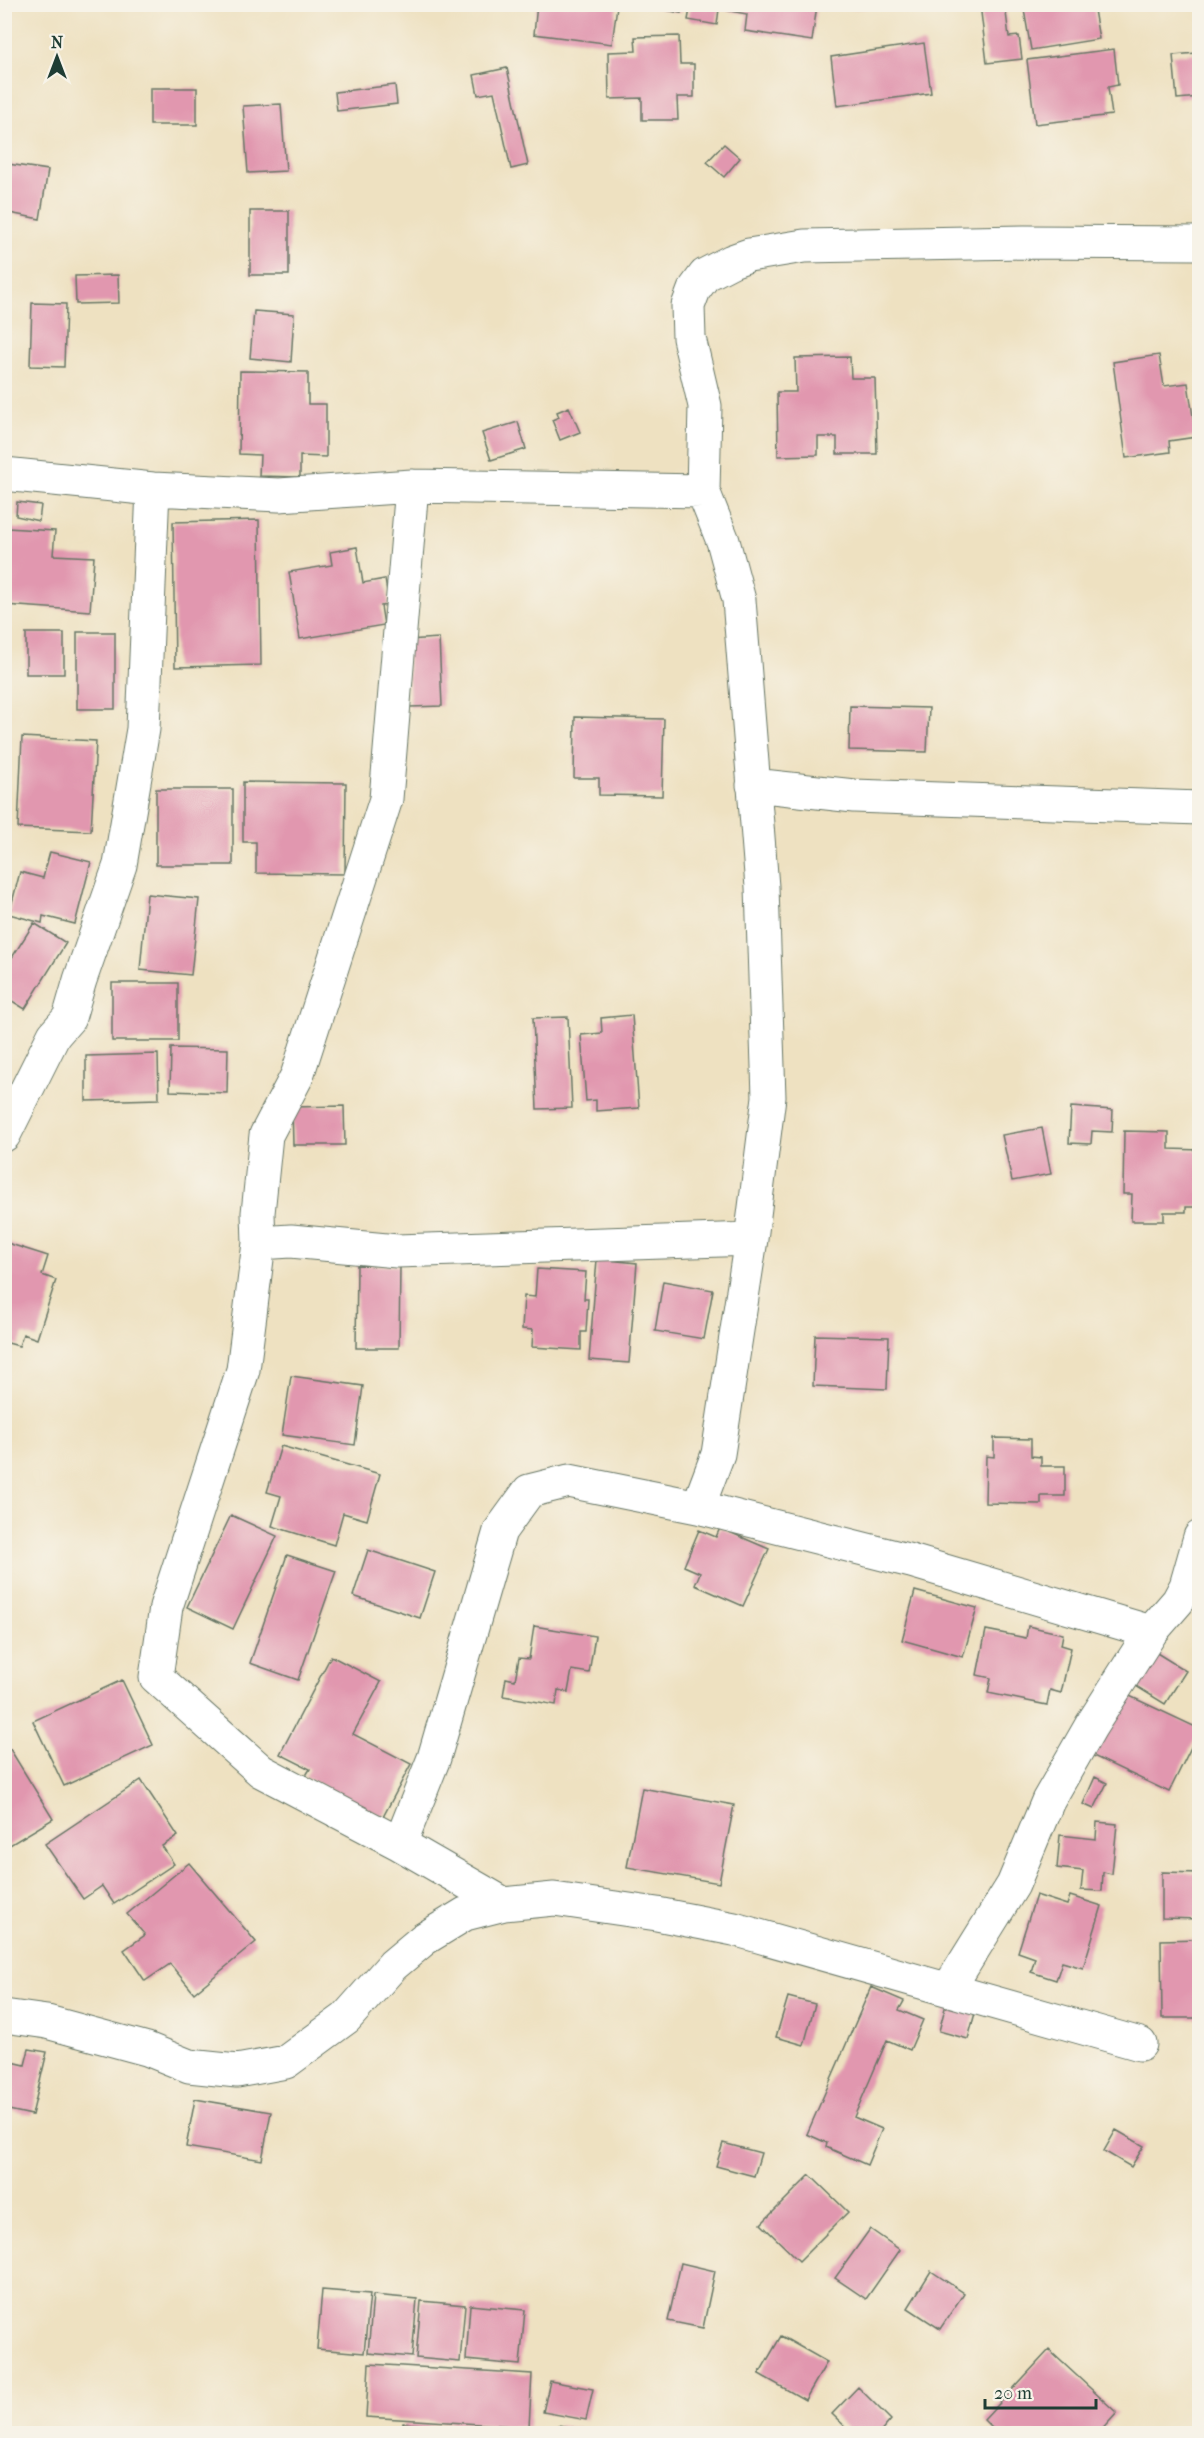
<svg xmlns="http://www.w3.org/2000/svg" width="1204" height="2438" viewBox="0 0 1204 2438" font-family="'IM FELL French Canon',serif">
	<style>
		.building { fill: #e197af }
		.lines { fill: none; stroke-linecap: round; stroke-linejoin: round }
		.minor-casing { stroke: #677665; stroke-width: 35 }
		.minor { stroke: #fff; stroke-width: 33 }
	</style>
	<rect width="100%" height="100%" fill="#f7f3e8"/>
	<filter id="ink" filterUnits="userSpaceOnUse"><feTurbulence type="fractalNoise" baseFrequency=".0167" numOctaves="2"/><feDisplacementMap in="SourceGraphic" scale="12" xChannelSelector="R" yChannelSelector="G"/><feConvolveMatrix kernelMatrix="1 2 1 2 8 2 1 2 1" color-interpolation-filters="sRGB"/></filter>
	<filter id="wash" filterUnits="userSpaceOnUse"><feTurbulence type="fractalNoise" baseFrequency=".008" numOctaves="4" result="noise"/><feDisplacementMap in="SourceGraphic" scale="24" xChannelSelector="R" yChannelSelector="G"/><feGaussianBlur stdDeviation="1.35" result="paint"/><feColorMatrix in="noise" values="0 0 0 0 0 0 0 0 0 0 0 0 0 0 0 0 0 1.4 0 .05"/><feComposite in="paint" operator="in"/></filter>
	<g filter="url(#wash)">
		<rect width="100%" height="100%" fill="#eee1c1"/>
		<g id="blocks">
			<path class="building" d="M537,4L617,6L612,44L534,34Z
				M651,4H683L681,13L651,7Z
				M691,4H814L817,5L812,41L745,31L747,14L719,9L717,25L688,20Z
				M842,4H866V8L842,9Z
				M980,4H1005L1009,37L1019,36L1022,59L987,63Z
				M1023,4H1093L1099,39L1031,50Z
				M679,36L680,64H694V97H677L678,120H642V98L609,99L608,52L636,51L635,37Z
				M924,43L931,93L837,106L831,57Z
				M1114,49L1118,85L1108,87L1112,115L1035,124L1027,60Z
				M1197,53L1200,97L1177,99L1173,55Z
				M507,68L528,165L511,169L494,92L478,95L474,75Z
				M395,85L397,104L337,111L335,92Z
				M150,88H197V125H150Z
				M281,104L286,171L248,173L243,106Z
				M724,144L740,158L724,177L707,162Z
				M8,164L48,170L40,219L4,212V186Z
				M250,211H289V275H250Z
				M118,275L119,303L76,304L75,276Z
				M32,303L66,304L64,367L30,366Z
				M254,311L294,314L291,362L250,358Z
				M1159,355L1164,386L1188,383L1196,437L1169,441L1170,452L1126,458L1113,362Z
				M850,357L851,378H875L877,454H837V437H818V455L778,456L777,392H796L795,358Z
				M240,371L308,372V404H326V457L300,456V477L259,476L260,455L239,454Z
				M569,407L580,432L560,440L552,420L559,417L557,412Z
				M518,422L526,449L491,460L482,433Z
				M17,502L41,505L39,521L16,516Z
				M259,520L261,665L175,667L173,522Z
				M7,528L55,531L53,555L94,557L90,611L5,605L4,549Z
				M357,547L363,583L385,579L389,605L381,606L384,625L300,639L289,572L332,565L330,552Z
				M77,632H115V709H77Z
				M26,633H64V674H26Z
				M439,638L442,706L410,707L407,640Z
				M850,706L929,708L927,752L849,750Z
				M575,717L664,719L662,796L599,795V778H574Z
				M22,737L96,741L91,831L18,828Z
				M243,782L346,783L345,874L256,873V842H243Z
				M156,789H233V865H156Z
				M50,852L91,862L75,924L43,916L42,923L9,914L20,872L43,878Z
				M147,894L199,899L191,975L140,970Z
				M34,923L66,943L25,1009L4,996V970Z
				M112,983H178V1041H112Z
				M632,1015L639,1108L596,1111V1100L586,1101L581,1035L602,1033L601,1018Z
				M568,1017L572,1108L537,1109L533,1018Z
				M171,1048L228,1049L227,1093L170,1091Z
				M158,1054L159,1099L86,1101V1056Z
				M344,1106L345,1145H293L292,1107Z
				M1071,1107L1113,1110L1112,1132L1092,1131L1091,1144L1069,1143Z
				M1042,1128L1051,1174L1012,1181L1002,1135Z
				M1124,1131L1169,1132V1149L1200,1150V1207H1186V1212H1164V1221H1131L1132,1194H1123Z
				M4,1242L48,1256L42,1275L56,1280L37,1339L23,1334L19,1346L4,1342Z
				M597,1259L637,1263L629,1363L589,1360Z
				M357,1265L400,1266L399,1348H356Z
				M537,1269L586,1272L584,1299H588L586,1332H581V1350L532,1347L533,1330L522,1329L524,1296L535,1297Z
				M663,1281L713,1290L704,1339L655,1331Z
				M815,1335L889,1337L887,1389L813,1386Z
				M291,1376L363,1386L355,1445L282,1435Z
				M994,1438L1031,1439V1456L1041,1457V1466H1065V1496H1041V1504L985,1503L986,1456L994,1457Z
				M281,1446L380,1474L367,1520L343,1513L334,1545L272,1526L281,1496L267,1492Z
				M231,1515L277,1536L233,1629L187,1607Z
				M720,1528L769,1549L743,1606L695,1585L700,1573L684,1566L699,1530L716,1537Z
				M368,1550L435,1572L420,1618L353,1596Z
				M287,1555L336,1571L298,1680L250,1663Z
				M915,1591L977,1608L963,1657L902,1640Z
				M534,1626L595,1636L589,1673L572,1670L568,1692L558,1690L556,1705L503,1696L506,1678L515,1680L519,1658L529,1659Z
				M1028,1626L1063,1634L1061,1645L1071,1648L1061,1693L1050,1690L1047,1705L988,1693L991,1678L977,1675L986,1630L1026,1638Z
				M1152,1650L1186,1671L1165,1704L1131,1683Z
				M331,1656L381,1682L353,1734L411,1764L383,1817L305,1777L310,1769L280,1754Z
				M122,1680L153,1745L64,1786L33,1721Z
				M1119,1691L1200,1729L1169,1792L1089,1754Z
				M10,1749L53,1819L5,1848L4,1753Z
				M1095,1777L1107,1783L1094,1809L1083,1804Z
				M141,1780L178,1836L162,1846L174,1864L114,1904L102,1886L83,1899L45,1844Z
				M642,1788L734,1805L719,1883L627,1867Z
				M1097,1822L1117,1824L1112,1874L1103,1872L1102,1891L1081,1890L1083,1871L1057,1868L1060,1835L1096,1839Z
				M189,1863L256,1942L194,1993L170,1964L145,1981L124,1950L145,1935L127,1914Z
				M1162,1872L1200,1873V1919L1162,1918Z
				M1036,1895L1067,1905L1070,1896L1102,1906L1083,1968L1062,1962L1056,1980L1031,1972L1035,1958L1018,1952Z
				M1200,1939V2018H1162L1161,1940Z
				M871,1987L904,2001L899,2010L923,2020L910,2050L887,2040L854,2117L882,2129L867,2165L826,2147L827,2143L807,2134Z
				M788,1997L815,2004L804,2045L776,2037Z
				M946,2004L975,2013L968,2039L939,2031Z
				M29,2049L47,2052L32,2115L4,2109V2060L25,2065Z
				M195,2099L271,2112L262,2160L186,2147Z
				M1116,2130L1144,2146L1131,2167L1104,2151Z
				M723,2143L761,2153L754,2176L716,2166Z
				M810,2175L848,2212L799,2261L761,2224Z
				M870,2229L900,2250L866,2299L835,2278Z
				M681,2263L715,2271L703,2328L668,2321Z
				M931,2271L964,2293L940,2329L908,2308Z
				M322,2290L370,2294L364,2353L317,2349Z
				M373,2295L417,2299L412,2357L368,2353Z
				M421,2301L465,2305L460,2362L416,2358Z
				M470,2305L525,2310L520,2365L466,2360Z
				M781,2336L827,2362L805,2400L759,2374Z
				M1049,2350L1117,2413L1098,2434H998L984,2420Z
				M369,2364L532,2374L529,2427L366,2417Z
				M550,2381L593,2389L586,2420L543,2412Z
				M858,2387L891,2420L879,2434H853L832,2414Z
				M403,2423L507,2432V2434H402Z
				M558,2425L597,2432V2434H556Z"/>
		</g>
	</g>
	<g filter="url(#ink)">
		<use href="#blocks" fill-opacity="0" stroke="#677665" stroke-width="1.5"/>
		<g class="lines">
			<defs>
				<path id="minor" d="M4,474L153,489L279,495L412,486L703,491
					M753,785L854,796L1200,808
					M4,1135L54,1035L69,1018L80,980L120,865L143,729L153,489
					M751,1239L397,1251L291,1241L259,1243L243,1370L166,1607L156,1677L261,1771L400,1844L434,1758L500,1531L529,1491L569,1481L698,1507L911,1561L1151,1632
					M259,1243L258,1213L266,1135L297,1076L386,799L412,486
					M698,1507L718,1454L751,1239L769,1097L762,887L739,600L723,541L703,491L705,406L689,338L688,306L694,290L705,275L732,261L749,255L804,246L1024,242L1200,243
					M400,1844L504,1904
					M949,1988L1013,1885L1048,1801L1091,1726L1151,1632L1178,1601L1186,1586L1200,1537
					M4,2016L47,2022L147,2049L189,2066L237,2071L286,2062L346,2018L393,1965L424,1939L465,1914L504,1904L554,1899L657,1914L734,1929L1140,2044"/>
			</defs>
			<use href="#minor" class="minor-casing"/>
			<use href="#minor" class="minor"/>
		</g>
	</g>
	<rect width="1204" height="2438" fill="none" stroke="#f7f3e8" stroke-width="24"/>
	<g transform="translate(57 57)" stroke="#f7f3e8" stroke-width="4.5" paint-order="stroke">
	<path d="M0-4.5L10 22L0 15L-10 22Z" fill="#1f3d34"/>
	<text y="-9" font-size="16" font-weight="bold" text-anchor="middle" fill="#1f3d34">N</text>
	</g>
	<path d="M985 2399v9h111v-9" fill="none" stroke="#1f3d34" stroke-width="3"/>
	<text x="994" y="2399" font-size="18" fill="#1f3d34" stroke="#f7f3e8" stroke-width="4.5" paint-order="stroke">20 m</text>
</svg>
